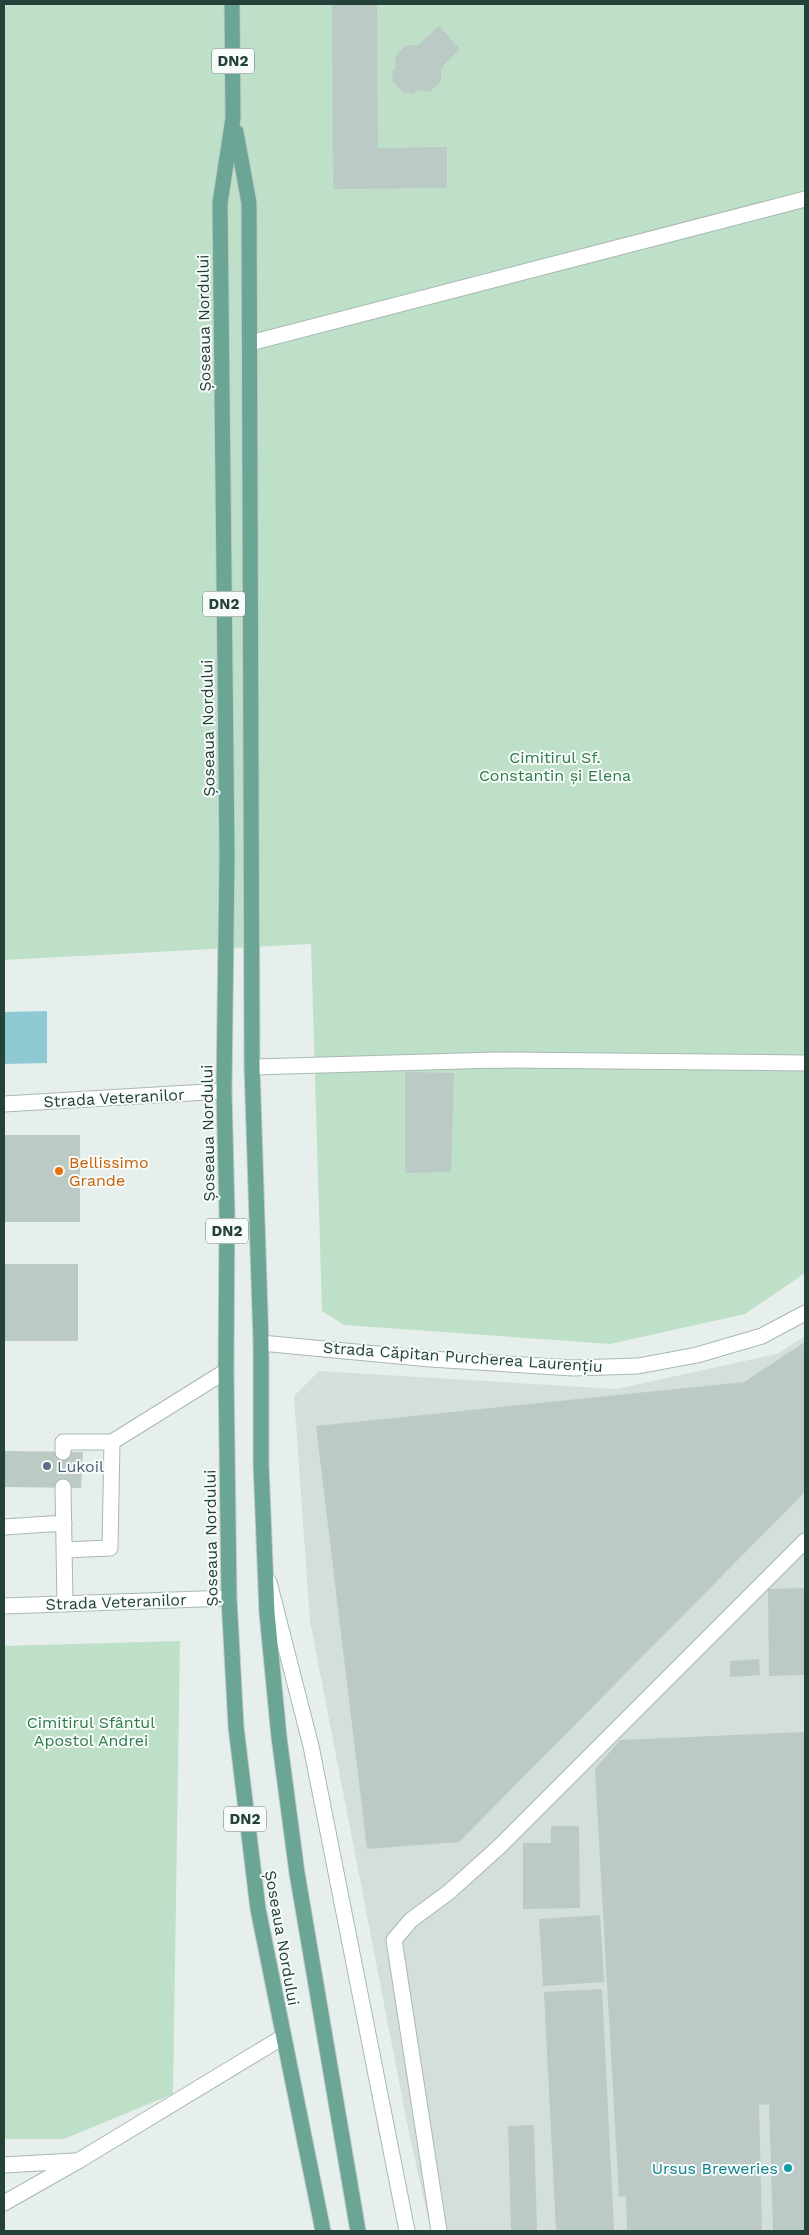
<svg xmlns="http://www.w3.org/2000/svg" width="809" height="2235" viewBox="0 0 809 2235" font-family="'Work Sans',sans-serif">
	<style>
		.built { fill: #d4dfda }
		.green { fill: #bfe0c8 }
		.water { fill: #8ec9d4 }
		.building { fill: #bbcac4 }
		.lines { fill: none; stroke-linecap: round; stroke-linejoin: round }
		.lane-casing { stroke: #a8b8b2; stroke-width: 17 }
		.street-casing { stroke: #a8b8b2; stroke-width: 17 }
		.secondary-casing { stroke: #a4bbb3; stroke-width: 17 }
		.primary-casing { stroke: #c2cac8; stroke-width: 17 }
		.lane { stroke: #fff; stroke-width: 15 }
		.street { stroke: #fff; stroke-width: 15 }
		.secondary { stroke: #fff; stroke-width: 15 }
		.primary { stroke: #6aa596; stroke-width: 15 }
		.food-dot { fill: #e8710a; stroke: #f7fbf9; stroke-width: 2 }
		.service-dot { fill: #5c6f8a; stroke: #f7fbf9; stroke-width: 2 }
		.culture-dot { fill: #0f9aa8; stroke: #f7fbf9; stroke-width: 2 }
		.labels { text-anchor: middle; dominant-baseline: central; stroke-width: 4; stroke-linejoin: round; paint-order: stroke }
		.shield { fill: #f7fbf9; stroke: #637a73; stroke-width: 1 }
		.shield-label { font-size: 15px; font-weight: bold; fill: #24423a }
		.street-label { font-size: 16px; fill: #24423a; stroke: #f7fbf9 }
		.park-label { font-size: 16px; fill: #2d7a4b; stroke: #f7fbf9 }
		.food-label { font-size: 16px; fill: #c56008; stroke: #f7fbf9; text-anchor: start }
		.service-label { font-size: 16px; fill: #4e5e75; stroke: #f7fbf9; text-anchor: start }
		.culture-label { font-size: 16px; fill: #0d838f; stroke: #f7fbf9; text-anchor: end }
	</style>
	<rect width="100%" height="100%" fill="#e6efeb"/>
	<path class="built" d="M805,1336V2231H431L409,2133L310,1621L294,1396L319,1371L617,1389L777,1354Z"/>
	<path class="green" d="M4,4H805V1273L745,1314L610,1344L344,1325L322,1311L311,944L4,960Z
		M180,1641L173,2094L64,2139H4V1646Z"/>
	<path class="water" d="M47,1011V1063L4,1064V1012Z"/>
	<path class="building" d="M332,4H377L378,148L447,147V188L333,189Z
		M439,26L460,49L441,68V81L430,92L418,90L413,94L404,93L393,82L392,71L396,67L395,57L406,45H418Z
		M405,1072L454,1073L451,1172L405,1173Z
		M4,1135H80V1222H4Z
		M4,1264H78V1341H4Z
		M805,1342V1492L459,1842L367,1849L316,1426L744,1382Z
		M4,1451L83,1452L81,1488L4,1487Z
		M805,1588V1675L769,1676L768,1589Z
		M759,1659L760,1675L730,1677V1661Z
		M805,1732V2231H773L769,2104L759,2105L762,2231H627L626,2196L619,2197L595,1769L620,1740Z
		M551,1826H579L580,1908L523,1909V1843H551Z
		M600,1915L604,1982L543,1986L539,1919Z
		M602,1989L614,2231H556L544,1992Z
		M534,2125L537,2231H511L508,2126Z"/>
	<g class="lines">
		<defs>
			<path id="lane" d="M250,343L805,199
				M252,1067L496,1060L805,1063
				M4,1104L224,1091
				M63,1452V1442H112L226,1371
				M63,1487L65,1604
				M4,1527L64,1523
				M64,1550L110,1548L112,1442
				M4,2165L74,2161
				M4,2203L78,2161L283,2037
				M439,2231L394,1940L411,1920L449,1892L500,1846L805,1541"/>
			<path id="street" d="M261,1343L430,1359L573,1368L638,1366L697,1355L762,1336L805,1313"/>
			<path id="secondary" d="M269,1582L311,1746L407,2231
				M4,1606L229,1598"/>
			<path id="primary" d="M232,4L233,118L220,203L227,855L224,1091L227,1213L226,1371L229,1598L236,1727L258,1909L323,2231
				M236,132L249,203L252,1067L261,1343V1464L267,1613L279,1737L297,1873L358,2231"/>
		</defs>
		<use href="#lane" class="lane-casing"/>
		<use href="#street" class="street-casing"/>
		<use href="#secondary" class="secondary-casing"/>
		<use href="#primary" class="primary-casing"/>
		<use href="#lane" class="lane"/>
		<use href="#street" class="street"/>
		<use href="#secondary" class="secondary"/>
		<use href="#primary" class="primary"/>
	</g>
	<circle class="food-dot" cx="59" cy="1171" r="5"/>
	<circle class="service-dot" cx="47" cy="1466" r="5"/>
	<circle class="culture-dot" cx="788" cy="2168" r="5"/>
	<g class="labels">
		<g class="shield">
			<rect x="212" y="48.5" width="42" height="25" rx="4"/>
			<rect x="203" y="591.5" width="42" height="25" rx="4"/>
			<rect x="206" y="1218.5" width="42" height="25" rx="4"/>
			<rect x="224" y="1806.5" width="42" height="25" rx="4"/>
		</g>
		<g class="shield-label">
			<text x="233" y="61">DN2</text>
			<text x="224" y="604">DN2</text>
			<text x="227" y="1231">DN2</text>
			<text x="245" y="1819">DN2</text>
		</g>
		<g class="street-label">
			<text transform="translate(204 323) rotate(-91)">Șoseaua Nordului</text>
			<text transform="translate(208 728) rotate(-91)">Șoseaua Nordului</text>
			<text transform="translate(114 1098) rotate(-3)">Strada Veteranilor</text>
			<text transform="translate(208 1133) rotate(-91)">Șoseaua Nordului</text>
			<text transform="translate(463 1357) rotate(4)">Strada Căpitan Purcherea Laurențiu</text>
			<text transform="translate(211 1538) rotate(-91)">Șoseaua Nordului</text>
			<text transform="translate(116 1602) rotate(-2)">Strada Veteranilor</text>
			<text transform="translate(282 1938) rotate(80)">Șoseaua Nordului</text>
		</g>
		<g class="park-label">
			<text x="555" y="757">Cimitirul Sf.<tspan x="555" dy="18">Constantin și Elena</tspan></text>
			<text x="91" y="1722">Cimitirul Sfântul<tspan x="91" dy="18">Apostol Andrei</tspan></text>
		</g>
		<g class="food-label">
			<text x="69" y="1162">Bellissimo<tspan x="69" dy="18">Grande</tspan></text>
		</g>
		<g class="service-label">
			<text x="57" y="1466">Lukoil</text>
		</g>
		<g class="culture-label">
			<text x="778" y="2168">Ursus Breweries</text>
		</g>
	</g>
	<rect width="809" height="2235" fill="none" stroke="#24423a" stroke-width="10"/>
</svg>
